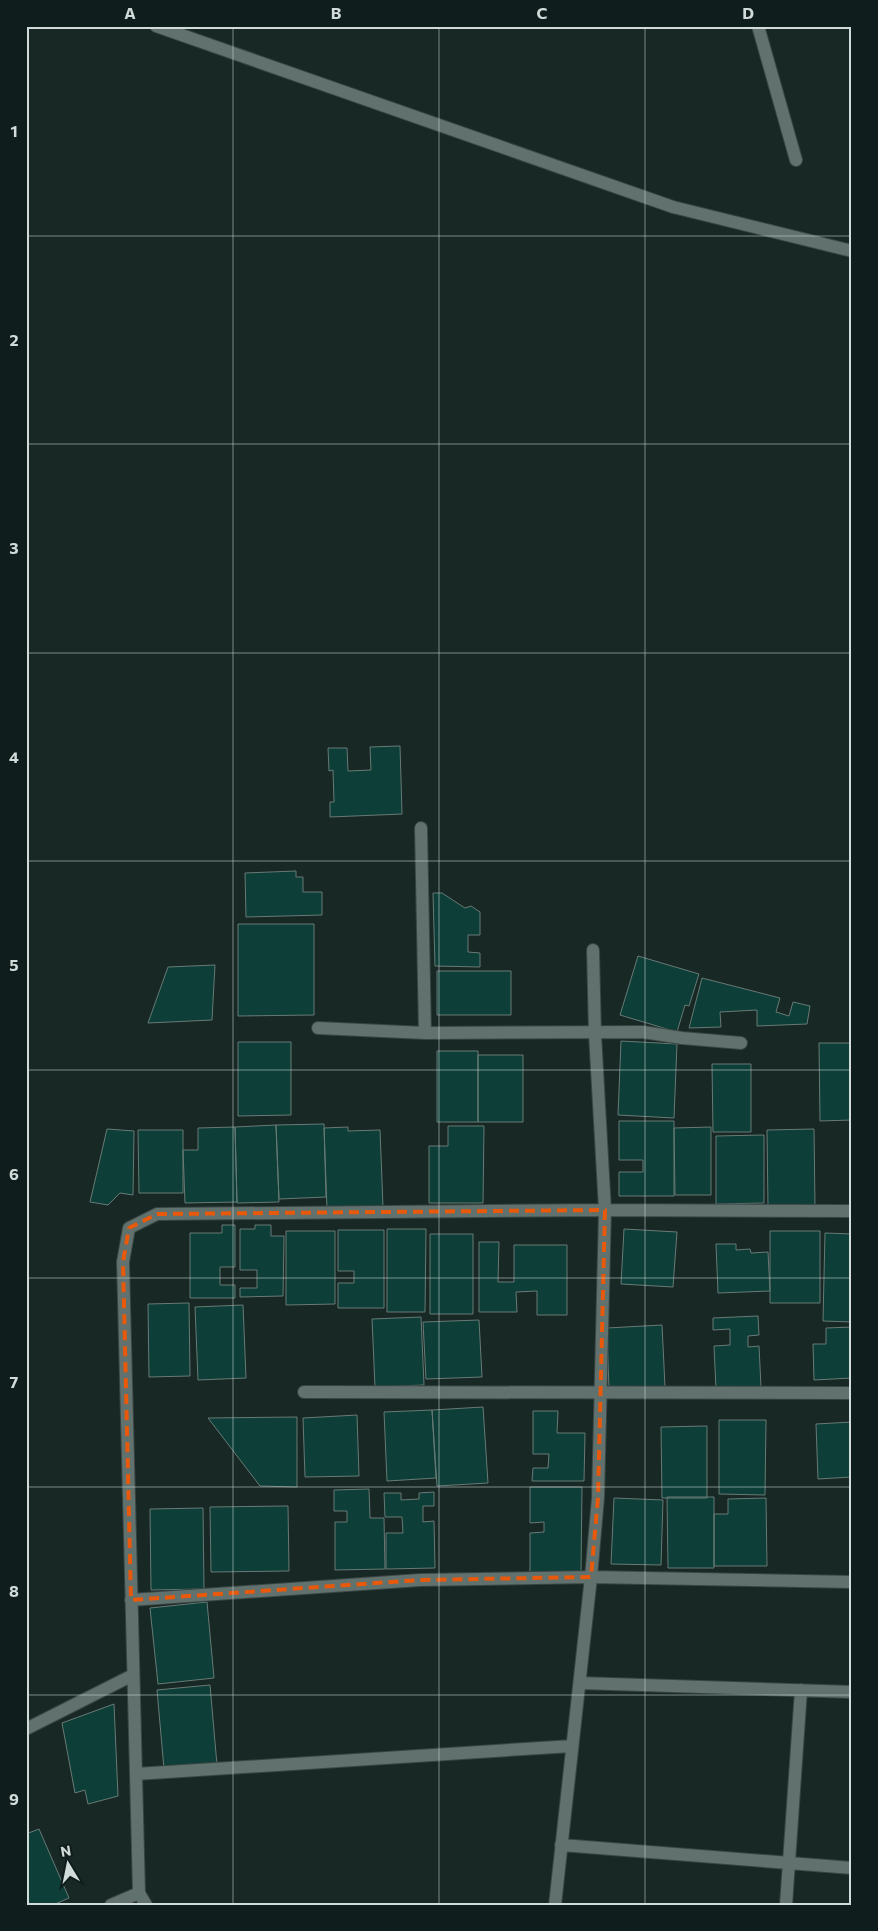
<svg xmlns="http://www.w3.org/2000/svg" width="878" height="1931" viewBox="0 0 878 1931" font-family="Commissioner,sans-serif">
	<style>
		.building { fill: #0d3e38; stroke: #687a76 }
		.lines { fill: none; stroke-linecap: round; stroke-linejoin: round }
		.street-casing { stroke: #394543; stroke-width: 14 }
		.street { stroke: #60716e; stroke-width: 12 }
		.marked { fill: none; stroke: #e8590c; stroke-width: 4; stroke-dasharray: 10 6; stroke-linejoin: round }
		.grid { fill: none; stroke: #d1dbd9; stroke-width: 1; stroke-opacity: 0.55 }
		.neatline { fill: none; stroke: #d1dbd9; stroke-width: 2 }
		.grid-label { font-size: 16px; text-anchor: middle; font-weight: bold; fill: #d1dbd9 }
	</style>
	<rect width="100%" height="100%" fill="#182825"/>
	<path class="building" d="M400,746L402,814L330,817V802H334L333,770L329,771L328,748H347L348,771L371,770L370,747Z
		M296,871V877H303V892H322V915L246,917L245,873Z
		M433,893H442L465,908L471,906L480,912V935H468V952L480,953V967L435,966Z
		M238,924H314V1015L238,1016Z
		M638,956L699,974L689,1006L685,1005L677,1032L620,1015Z
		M215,965L212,1020L148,1023L168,967Z
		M437,971H511V1015H437Z
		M702,978L780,998L776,1012L789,1016L793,1002L810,1006L807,1024L757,1026V1010L720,1012L721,1027L689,1028Z
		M621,1041L677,1044L674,1118L618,1115Z
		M238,1042H291V1115L238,1116Z
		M819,1043H852V1120L820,1121Z
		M437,1051H478V1122H437Z
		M478,1055H523V1122H478Z
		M712,1064H751V1132H713Z
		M619,1121H674V1196H619V1172H643V1160H619Z
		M324,1124L326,1197L279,1199L276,1125Z
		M276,1125L279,1202L237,1203L235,1127Z
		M448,1126H484L483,1203H429V1146H448Z
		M235,1127L237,1202L185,1203L183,1150H198V1128Z
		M348,1127V1131L380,1130L383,1207L327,1209L324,1128Z
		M711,1127V1195H675L674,1128Z
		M107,1129L134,1131L133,1195L120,1193L108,1205L90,1202Z
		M814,1129L815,1207H768L767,1130Z
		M138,1130H183V1193H139Z
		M764,1135V1203L716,1204V1136Z
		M222,1225H235V1267H220V1285H235V1298H190V1233H222Z
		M255,1225H271V1236H284L283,1296L240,1297V1288H257V1270H240V1229H255Z
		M387,1229H426L425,1312H387Z
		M624,1229L677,1232L673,1287L621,1284Z
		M338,1230H384V1308H338V1283H354V1271H338Z
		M286,1231H335V1304L286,1305Z
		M770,1231H820V1303H770Z
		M825,1233L852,1234V1322L823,1321Z
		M430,1234H473V1314H430Z
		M479,1242H499L498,1282H514V1245H567V1315H537V1291L516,1292L517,1312H479Z
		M716,1244H736V1250L750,1249L751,1253L768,1252L770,1291L718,1293Z
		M189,1303L190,1376L149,1377L148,1304Z
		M243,1305L246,1378L198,1380L195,1307Z
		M758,1316L759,1335L748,1336V1347L759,1346L761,1387L716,1389L714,1346L730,1345V1329L713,1330V1318Z
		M421,1317L424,1385L375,1387L372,1319Z
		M479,1320L482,1377L426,1379L423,1322Z
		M662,1325L665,1387L609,1390L607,1328Z
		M852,1327V1378L814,1380L813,1344H826V1328Z
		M483,1407L488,1483L437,1486L432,1410Z
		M432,1410L436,1478L387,1481L384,1412Z
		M533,1411H558L557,1433H585L584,1481H532L533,1468H548L549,1454H533Z
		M357,1415L359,1476L305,1477L303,1418Z
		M297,1417V1487L260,1486L208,1418Z
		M719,1420H766L765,1495L719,1494Z
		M852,1422V1477L818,1479L816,1424Z
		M707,1426V1498H662L661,1427Z
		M530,1487H582L581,1573H530V1533L544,1532V1522L530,1523Z
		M369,1489L370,1518H384L385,1569L335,1570V1522H347V1511H334V1490Z
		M434,1492V1506H423V1522L434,1521L435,1568L386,1569V1533H403L402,1517H385L384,1493H401V1500L419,1499V1493Z
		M667,1497H714V1568H668Z
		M614,1498L663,1500L661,1565L611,1564Z
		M766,1498L767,1566H714V1514H728V1499Z
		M288,1506L289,1571L211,1572L210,1507Z
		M203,1508L204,1589L151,1590L150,1509Z
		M207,1602L214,1678L158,1684L150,1608Z
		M210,1685L217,1765L164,1769L157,1690Z
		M114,1704L118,1796L88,1804L85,1790L75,1793L62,1723Z
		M39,1829L69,1898L53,1905H26V1834Z"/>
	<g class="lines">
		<defs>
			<path id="street" d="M156,26L673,207L852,251
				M758,26L796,160
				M421,828L425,1033
				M318,1028L425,1033L643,1032L682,1038L741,1043
				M304,1392L852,1393
				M131,1600L420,1580L591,1577L852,1582
				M580,1683L852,1692
				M26,1729L133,1675
				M136,1774L572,1746
				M561,1845L852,1868
				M111,1905L139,1893
				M146,1905L139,1893L123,1262L129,1228L157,1214L605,1210L852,1211
				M555,1905L591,1577L598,1498L605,1210L595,1034L593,950
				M786,1905L801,1690"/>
		</defs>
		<use href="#street" class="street-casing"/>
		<use href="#street" class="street"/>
	</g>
	<path class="marked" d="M605,1210L598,1498L591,1577L420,1580L131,1600L123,1262L129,1228L157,1214Z"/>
	<path class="grid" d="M233,26V1905M439,26V1905M645,26V1905M26,236H852M26,444H852M26,653H852M26,861H852M26,1070H852M26,1278H852M26,1487H852M26,1695H852"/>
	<rect width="878" height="1931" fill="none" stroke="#0f1e1c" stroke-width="55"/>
	<g transform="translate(68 1864) rotate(350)" stroke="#0f1e1c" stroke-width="4" paint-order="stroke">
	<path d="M0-4L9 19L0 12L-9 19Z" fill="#d1dbd9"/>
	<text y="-8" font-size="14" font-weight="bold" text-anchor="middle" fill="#d1dbd9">N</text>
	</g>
	<rect x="28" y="28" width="822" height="1876" class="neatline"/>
	<g class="grid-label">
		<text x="130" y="19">A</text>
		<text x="336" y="19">B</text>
		<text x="542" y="19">C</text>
		<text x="748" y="19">D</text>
		<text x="14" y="137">1</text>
		<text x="14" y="346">2</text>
		<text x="14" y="554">3</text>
		<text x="14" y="763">4</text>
		<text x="14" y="971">5</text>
		<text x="14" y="1180">6</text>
		<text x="14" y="1388">7</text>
		<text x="14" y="1597">8</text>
		<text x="14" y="1805">9</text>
	</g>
</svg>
